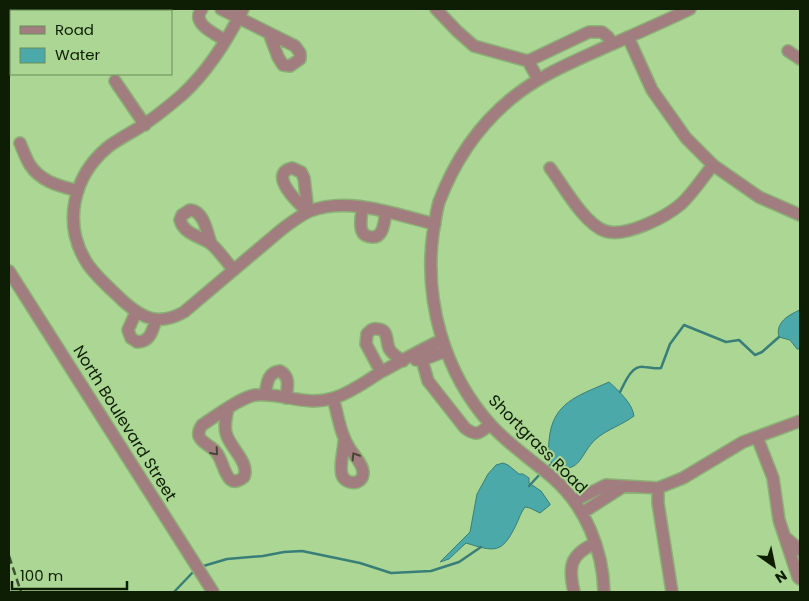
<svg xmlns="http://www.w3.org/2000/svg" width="809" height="601" viewBox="0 0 809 601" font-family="Poppins,sans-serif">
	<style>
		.water { fill: #4ba9a9; stroke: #397f78 }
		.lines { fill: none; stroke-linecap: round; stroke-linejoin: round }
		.stream { stroke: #397f78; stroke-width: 2.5 }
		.minor-casing { stroke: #8cb177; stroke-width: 14 }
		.path { stroke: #799c67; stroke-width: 1; stroke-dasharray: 2.5 4; stroke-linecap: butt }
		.minor { stroke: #a17d7f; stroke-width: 11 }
		.rail { stroke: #3a512d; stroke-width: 2.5; stroke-dasharray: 8 4; stroke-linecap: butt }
		.oneway { stroke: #494436 }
		.labels { text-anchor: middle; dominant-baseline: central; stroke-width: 4; stroke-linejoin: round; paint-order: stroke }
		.street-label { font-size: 16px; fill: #0e1e05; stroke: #abd694 }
	</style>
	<rect width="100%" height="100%" fill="#abd694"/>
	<path class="water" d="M800,310V349H797L790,340L779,337C775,323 788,315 800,310Z
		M609,382C618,390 633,404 634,416C622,425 606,430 596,439C580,453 582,474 554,467C548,460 548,450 549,441C552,402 578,396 609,382Z
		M503,463L508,465L519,474H523L529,478V483L541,491L550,504V505L540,513L530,508L525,507C521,512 519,519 516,525C502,554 495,552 466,543L449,559L440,562L470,532L477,494L488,474L496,465Z"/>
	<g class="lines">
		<path class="stream" d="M620,392C625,383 631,365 644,367C650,367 655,369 661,368L670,344L684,325L726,342L739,340L755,355L762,352L779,337
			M547,468L552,464
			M529,486L541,473
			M200,567L227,559L263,556L284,552L302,551L360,563L391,573L431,571L459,562L481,547
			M174,592L195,570"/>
		<defs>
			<path id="minor" d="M202,9C190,23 215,34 225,40
				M221,9L295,46L300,53V59L290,66L283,65L278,57L269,33
				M243,9C228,39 207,72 182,95C169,106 155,118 140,127C129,134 117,140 108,147C73,176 62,224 87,263C96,277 111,289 123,301C143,319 159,326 184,312L281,230C290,223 299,216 310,211C349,196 396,215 435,224
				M436,9L457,31L474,46L528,61L538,79
				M25,11L29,9
				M9,21L11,20
				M628,37L652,90L686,138L713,165L759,197L800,215
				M788,51L800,59
				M528,61L589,32H602L608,37L613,44
				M115,81L145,125
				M20,143C23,150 26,159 30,165C41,182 60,186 78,191
				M292,168L301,172L304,178L308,212C299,204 267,174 292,168Z
				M550,168C563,185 584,224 605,231C625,238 666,217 681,204C693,193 703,177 713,165
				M362,207C362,214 359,225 362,231C363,235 368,237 372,237C384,238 384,221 386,212
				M211,244C207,232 204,211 190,210L182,215L180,220C184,234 199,236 210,243C219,250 226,262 234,270
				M9,271L213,592
				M136,312L128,330L131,338L137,342C151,342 152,330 156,320
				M416,360H422L446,351
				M422,360L428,381L465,428C477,437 479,433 490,425
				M381,372L366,344L367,334C370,331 372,328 377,329C390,329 385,343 390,350C393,355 399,358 403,361
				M265,395C267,385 267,372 280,371C291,377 287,388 286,398
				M333,398C338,415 340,434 350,449C354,455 363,465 363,472C364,485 346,486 342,475C339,466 344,450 344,441
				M228,409C226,417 224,425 226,433C229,447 250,462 244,477C225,492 225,462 216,452C212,446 201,443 199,436C198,432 200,428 202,425C216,416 239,398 255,395C283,392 303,407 334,398C352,392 366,381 381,372C402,361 421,349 442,340
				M757,437L773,478L779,520L798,577L800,579
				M658,488V503L672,592
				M574,501L606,485L658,488L683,478L743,442L800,421
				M582,513L624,486
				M785,537L800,550
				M574,592C568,566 570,555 595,543
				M604,592C603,549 585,506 553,478C532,460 509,445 491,425C444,373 424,301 433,233C435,223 436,212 439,202C454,162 479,125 512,98C539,76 570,63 601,49C631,36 661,23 690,9"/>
		</defs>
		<use href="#minor" class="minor-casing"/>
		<path class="path" d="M64,11L68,9
			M9,52L11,51"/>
		<use href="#minor" class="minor"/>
		<path class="rail" d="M9,556L21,592"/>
	</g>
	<defs><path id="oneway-chevron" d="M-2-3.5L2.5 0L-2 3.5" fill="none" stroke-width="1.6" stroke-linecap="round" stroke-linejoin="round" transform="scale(1.25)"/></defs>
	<g class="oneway">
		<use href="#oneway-chevron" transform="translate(215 452) rotate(49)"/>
		<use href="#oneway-chevron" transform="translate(355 456) rotate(-122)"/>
	</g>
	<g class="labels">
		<g class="street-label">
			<text transform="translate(125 423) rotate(58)">North Boulevard Street</text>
			<text transform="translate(538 444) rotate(45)">Shortgrass Road</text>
		</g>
	</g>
	<rect width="809" height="601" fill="none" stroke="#0e1e05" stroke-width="20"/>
	<rect x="10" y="10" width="162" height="65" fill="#abd694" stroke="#6c8c5b"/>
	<rect x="20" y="26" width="25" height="8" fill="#a17d7f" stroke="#6c8c5b"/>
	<text x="55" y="35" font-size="15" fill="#0e1e05">Road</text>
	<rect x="20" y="48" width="25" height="15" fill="#4ba9a9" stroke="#6c8c5b"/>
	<text x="55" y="60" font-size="15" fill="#0e1e05">Water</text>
	<g transform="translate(774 566) rotate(147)" stroke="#abd694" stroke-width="4" paint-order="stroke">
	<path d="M0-4L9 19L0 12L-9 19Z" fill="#0e1e05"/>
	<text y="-8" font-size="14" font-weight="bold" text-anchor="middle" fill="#0e1e05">N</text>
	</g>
	<path d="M12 581v8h115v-8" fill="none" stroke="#0e1e05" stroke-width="2.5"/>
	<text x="20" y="581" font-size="15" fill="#0e1e05" stroke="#abd694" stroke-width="4" paint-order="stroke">100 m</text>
</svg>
